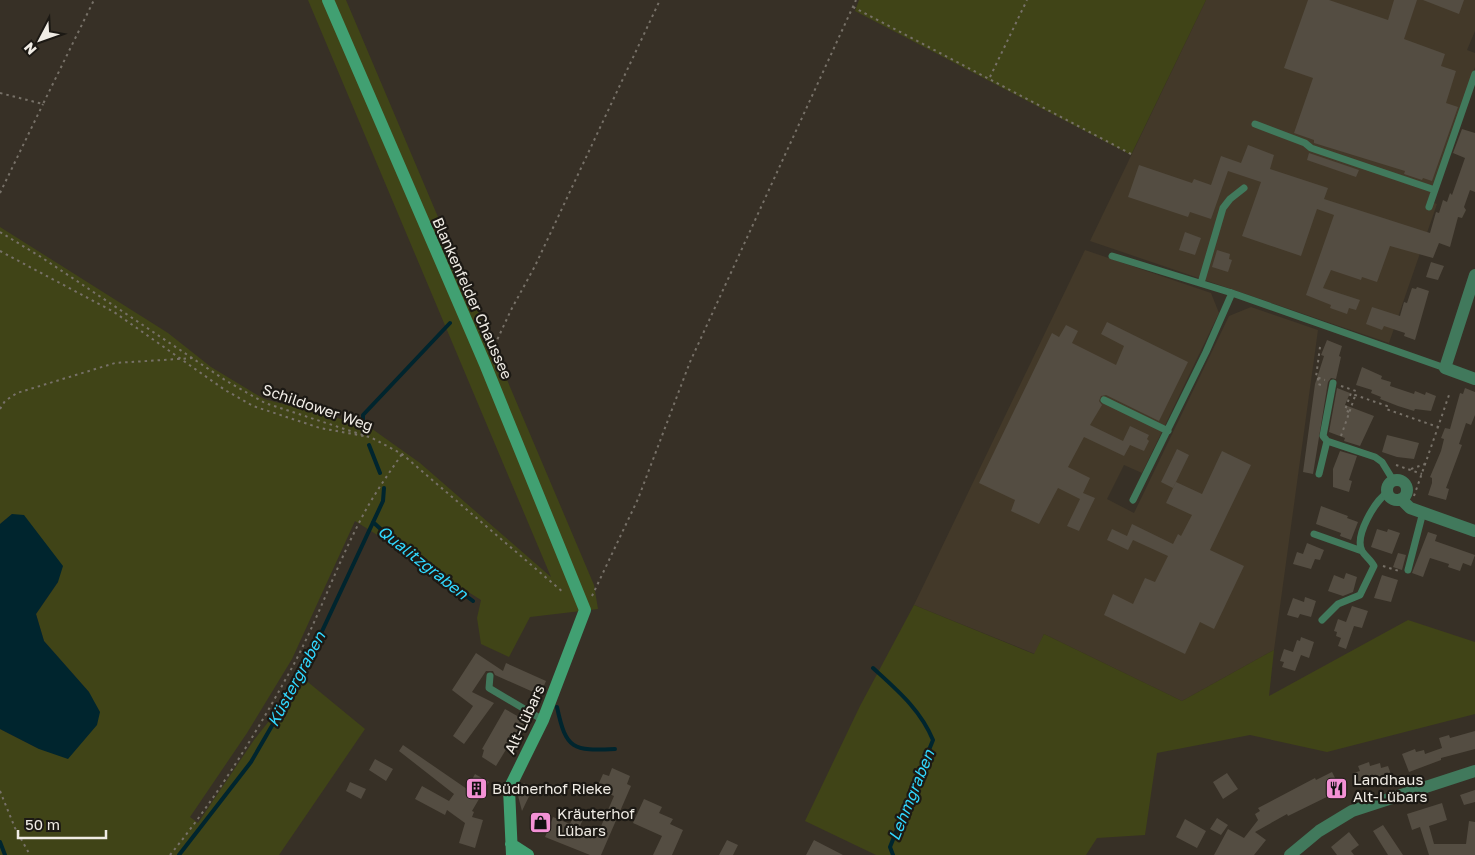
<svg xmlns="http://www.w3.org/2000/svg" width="1475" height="855" viewBox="0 0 1475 855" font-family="'Golos Text',sans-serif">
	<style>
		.built { fill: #433929 }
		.green { fill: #404417 }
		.water { fill: #00252e }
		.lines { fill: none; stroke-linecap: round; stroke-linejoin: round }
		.stream { stroke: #00252e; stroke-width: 4 }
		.building { fill: #544d42 }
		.path { stroke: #777168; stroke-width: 2; stroke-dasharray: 2.5 4; stroke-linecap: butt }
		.lane { stroke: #41795c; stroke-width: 7 }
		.street { stroke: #41795c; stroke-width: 12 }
		.secondary { stroke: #41a072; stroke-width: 12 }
		.labels { text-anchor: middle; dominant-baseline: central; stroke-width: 4.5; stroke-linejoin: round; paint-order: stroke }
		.street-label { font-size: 15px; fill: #f0ece5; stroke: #1c1914 }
		.poi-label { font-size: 15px; fill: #f0ece5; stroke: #1c1914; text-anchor: start }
		.water-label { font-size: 16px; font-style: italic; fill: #31d8ff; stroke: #1c1914 }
	</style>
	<rect width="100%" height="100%" fill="#373026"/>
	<path class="built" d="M1206,0H1475V31L1467,50L1475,53V67L1430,201L1437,204L1389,343L1090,241Z
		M1085,250L1211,293L1219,313L1142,473L1124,465L1107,499L1134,513L1229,316L1251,307L1318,330L1274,650L1182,701L1044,634L1035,654L914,605Z"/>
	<path class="green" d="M308,0H346L594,585L598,609L530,617L509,657L481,644L477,618L481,600L355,521L292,659L247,733L190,817L198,823L254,740L303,678L365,729L279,855H0V729L39,749L89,692L44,641L36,614L58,582L12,514L0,524V227L168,333L211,367L264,399L368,426L420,463L551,577Z
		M859,0H1206L1131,155L855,11Z
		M914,605L1034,654L1044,634L1182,701L1274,650L1269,696L1408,620L1475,642V714L1327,752L1250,735L1157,753L1145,835L1097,838L1086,855H876L805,821L860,706Z"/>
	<path class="water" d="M12,514L24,515L63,566L58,582L36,614L44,641L89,692L100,712L97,725L68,759L39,749L0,729V524Z"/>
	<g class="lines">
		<path class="stream" d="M363,427V415L450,323
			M369,445L380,473
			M373,522L400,547L473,601
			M873,668C897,690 920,709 933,740L890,847L893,855
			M557,707C566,750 573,751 615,749
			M0,842L5,855
			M179,855L251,762L302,674L383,501L384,488"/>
	</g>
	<path class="building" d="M1308,0H1329L1388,20L1394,0H1417L1404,39L1445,54L1441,66L1456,71L1446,103L1458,107L1432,181L1423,178L1422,180L1404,174L1405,171L1314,143V140L1294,133L1313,78L1284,68Z
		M1423,0H1464L1459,14Z
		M1462,129L1475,133V192L1470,190L1464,207L1466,210L1462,218L1458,217L1450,247L1439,243L1433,258L1390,246L1377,282L1362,277L1361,280L1331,270L1323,288L1360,300L1356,310L1349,308L1347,314L1330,308L1331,305L1306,295L1334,215L1317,209L1301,256L1242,236L1261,182L1228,171L1211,219L1190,212L1188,217L1128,197L1139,165L1192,183L1194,179L1211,185L1221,156L1241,163L1248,145L1274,155L1270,169L1328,188L1324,199L1430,233L1436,212L1439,213L1443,200L1447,202L1450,193L1452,195L1465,158L1453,153Z
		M1309,153L1359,170L1356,177L1307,160Z
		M1185,232L1201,238L1195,255L1179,250Z
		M1217,250L1230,254L1229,259L1232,260L1228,272L1212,267Z
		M1431,262L1444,266L1438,280L1426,277Z
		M1417,287L1429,291L1415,340L1404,336L1405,333L1384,326L1382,330L1366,324L1372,307L1400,316L1404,302L1407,303L1412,288L1416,289Z
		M1107,322L1188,362L1159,421L1106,395L1101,396L1099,401L1102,405L1090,425L1123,441L1130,426L1149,435L1147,439L1149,441L1144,451L1130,445L1124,456L1084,437L1068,467L1090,478L1083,493L1095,498L1079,531L1067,526L1080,499L1058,488L1039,524L1011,511L1015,500L979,483L1052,333L1059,337L1066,325L1078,331L1072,343L1116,365L1124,346L1101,334Z
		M1327,340L1342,346L1339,356L1341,357L1336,379L1331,378L1328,382L1313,474L1303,472L1315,384L1324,356L1321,355Z
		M1362,367L1382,376L1381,379L1391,382L1390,386L1414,394L1415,391L1425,395L1426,392L1436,396L1431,411L1415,409L1414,411L1398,406L1380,399L1381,397L1371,393L1372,390L1356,385Z
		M1337,388L1350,393L1345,405L1374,416L1360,446L1344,441L1345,438L1329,432Z
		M1465,388L1475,392V415L1471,425L1466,423L1459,444L1462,445L1446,488L1449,489L1446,500L1428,495L1432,483V478L1430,477L1441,451L1444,439L1441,438L1445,428L1450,429L1460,393L1463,394Z
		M1387,435L1419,443L1414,459L1397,457L1382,452Z
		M1177,449L1189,455L1173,488L1161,482Z
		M1222,451L1251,465L1210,550L1244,566L1214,629L1200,622L1185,654L1104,615L1113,594L1133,604L1145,578L1155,582L1168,556L1133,540L1128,550L1107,540L1112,529L1127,536L1132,524L1173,544L1178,534L1181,536L1192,515L1166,503L1176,482L1202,494Z
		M1340,451L1357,456L1349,480L1352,481L1349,492L1333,487V469Z
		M1321,506L1348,516L1347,518L1358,522L1351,540L1340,536L1341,533L1316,524Z
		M1377,529L1387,532L1388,529L1400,533L1392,554L1371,547Z
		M1428,532L1437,535L1435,541L1475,555L1471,566L1463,563L1460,571L1448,567L1449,564L1430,558L1423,577L1412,573Z
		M1307,543L1324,550L1320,560L1315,559L1311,569L1293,564L1297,552L1303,554Z
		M1398,553L1406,555L1402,570L1393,567Z
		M1346,573L1357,577L1353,592L1343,596L1328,591L1334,575L1344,579Z
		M1382,575L1398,580L1391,602L1374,598Z
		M1305,597L1316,601L1311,617L1300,614L1298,618L1287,615L1293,598L1304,602Z
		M1352,606L1368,611L1362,628L1354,626L1346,649L1338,646L1341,638L1336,636L1337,632L1334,631L1338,619L1346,622Z
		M1301,637L1314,642L1309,658L1301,655L1295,671L1282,667L1284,662L1280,661L1284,649L1293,652L1297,640L1300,641Z
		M476,653L503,671L506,663L546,681L540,695L495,675L493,671H486L472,692L494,703L464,744L453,736L473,706L452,690Z
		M505,709L528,722L515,746L510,743L496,766L482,757L484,750L482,749Z
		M1475,731V749L1441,758V760L1409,772L1402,754L1415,749L1416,752L1424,750L1425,754L1442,748L1439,738L1449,735L1450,738Z
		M403,745L467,789L475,774L489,782L472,811L474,812L472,817L483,820L475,848L459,843L465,823L447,810L445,815L415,799L422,786L449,801L454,794L399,751Z
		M375,759L393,769L386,781L369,770Z
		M1369,762L1370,766L1380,763L1381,768L1388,766L1392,777L1375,783L1374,779L1356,784L1353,773L1360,771L1358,766Z
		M612,768L630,776L627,784L631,786L601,855H590L545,837L553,817L570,824L577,808L586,812L578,831L596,838L614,796L600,790L602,784L599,783L603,774L609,776Z
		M1332,772L1341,790L1288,816L1287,814L1255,832L1266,840L1254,855H1214L1228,829L1244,838L1258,820L1255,814L1260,811L1258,808L1315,778L1316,780Z
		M1227,773L1238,789L1223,799L1213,782Z
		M350,782L366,789L361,799L346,791Z
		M524,783L533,788L522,811L517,792Z
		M1475,790V802L1464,805L1460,795Z
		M644,799L662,807L659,813L673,819L670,824L683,830L672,855H653L662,836L633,823Z
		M1442,803L1447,820L1429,826L1434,844H1466L1469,821L1475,822V855H1429L1420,827L1412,830L1407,814Z
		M1217,818L1228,825L1221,835L1210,829Z
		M1185,819L1206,831L1197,848L1176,837Z
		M1383,825L1403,855H1388L1373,831Z
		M1349,832L1359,845L1351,851L1354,855H1337L1331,847Z
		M727,840L738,845L733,855H719Z
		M814,840L843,855H806Z"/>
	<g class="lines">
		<path class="path" d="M853,7L1131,154
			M990,77L1027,0
			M0,93L43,104L94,0
			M0,193L43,104
			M0,232L41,257L225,380L265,403L372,438L402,454L564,593
			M0,251L114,312L225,390L253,406L320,428L364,436
			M1320,347L1316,377L1325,380
			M492,351L511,310L535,266L660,0
			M1318,378V384L1324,386
			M1341,386L1356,391L1355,395L1387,406L1386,409L1438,427L1449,395
			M0,409L5,401L17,393L115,363L194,358
			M1349,412L1345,410L1352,390
			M1341,436L1355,396
			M1396,465L1422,474
			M1411,469L1425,464
			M1414,496L1438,427
			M1383,566L1399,571
			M592,596L638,499L690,362L856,0
			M0,791L15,828L30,855
			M170,855C218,796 259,729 295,662C319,616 336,567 360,521C372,497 387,476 402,454"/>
		<path class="lane" d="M1255,124L1305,143L1311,148L1435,190
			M1429,207L1475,74
			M1112,256L1232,293L1445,368
			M1201,283L1223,208L1230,199L1244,188
			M1333,383L1323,436L1327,441L1375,457L1382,462L1393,480
			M1104,400L1168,431
			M1319,474L1327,441
			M1133,500L1206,352L1232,293
			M1314,534L1362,551
			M1408,570L1423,512
			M1322,620L1338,604L1360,595L1374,566C1371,560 1365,556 1362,551C1354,536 1375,501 1387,493
			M490,676L489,688L543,720"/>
		<path class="street" d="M1475,275L1445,368L1475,379
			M1387 490a10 10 0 1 1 20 0a10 10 0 1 1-20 0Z
			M1401,499L1410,508L1475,531
			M1290,855L1319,831L1352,811L1475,771"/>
		<path class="secondary" d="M328,0L485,364L585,610L543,720L509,789L512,855
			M511,844L528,855"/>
	</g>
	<defs>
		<symbol id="building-square" viewBox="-11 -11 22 22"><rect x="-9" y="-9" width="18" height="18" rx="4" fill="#f391d5" stroke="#1c1914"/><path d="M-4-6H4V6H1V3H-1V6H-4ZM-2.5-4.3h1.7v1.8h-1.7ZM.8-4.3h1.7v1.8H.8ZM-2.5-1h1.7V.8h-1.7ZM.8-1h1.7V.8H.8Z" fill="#111"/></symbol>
		<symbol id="restaurant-square" viewBox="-11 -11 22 22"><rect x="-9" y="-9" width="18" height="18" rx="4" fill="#f391d5" stroke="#1c1914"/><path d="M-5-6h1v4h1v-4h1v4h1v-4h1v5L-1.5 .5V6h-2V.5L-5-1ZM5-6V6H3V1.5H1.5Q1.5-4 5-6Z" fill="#111"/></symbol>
		<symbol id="shop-square" viewBox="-11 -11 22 22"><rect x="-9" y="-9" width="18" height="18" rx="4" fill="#f391d5" stroke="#1c1914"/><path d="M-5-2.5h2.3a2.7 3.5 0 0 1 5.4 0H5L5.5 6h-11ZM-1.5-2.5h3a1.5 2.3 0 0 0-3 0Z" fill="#111"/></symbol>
	</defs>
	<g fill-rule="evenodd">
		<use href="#building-square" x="464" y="776" width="25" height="25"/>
		<use href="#restaurant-square" x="1324" y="776" width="25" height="25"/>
		<use href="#shop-square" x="528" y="810" width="25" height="25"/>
	</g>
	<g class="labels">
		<g class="street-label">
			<text transform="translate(473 298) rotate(66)">Blankenfelder Chaussee</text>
			<text transform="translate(318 407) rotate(19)">Schildower Weg</text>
			<text transform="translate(524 719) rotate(-65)">Alt-Lübars</text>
		</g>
		<g class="poi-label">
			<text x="1353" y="779">Landhaus<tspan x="1353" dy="17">Alt-Lübars</tspan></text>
			<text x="492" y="788">Büdnerhof Rieke</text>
			<text x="557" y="813">Kräuterhof<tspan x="557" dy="17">Lübars</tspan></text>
		</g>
		<g class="water-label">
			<text transform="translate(423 562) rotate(38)">Qualitzgraben</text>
			<text transform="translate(296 679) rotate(-62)">Küstergraben</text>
			<text transform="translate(911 795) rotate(-68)">Lehmgraben</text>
		</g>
	</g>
	<g transform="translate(40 40) rotate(229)" stroke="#1c1914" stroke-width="4" paint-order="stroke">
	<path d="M0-4L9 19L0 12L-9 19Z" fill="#f0ece5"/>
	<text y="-8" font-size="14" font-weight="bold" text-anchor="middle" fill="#f0ece5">N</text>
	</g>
	<path d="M18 830v8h88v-8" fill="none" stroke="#f0ece5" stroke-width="2.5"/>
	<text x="25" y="830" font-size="15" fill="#f0ece5" stroke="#1c1914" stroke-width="4" paint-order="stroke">50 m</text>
</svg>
